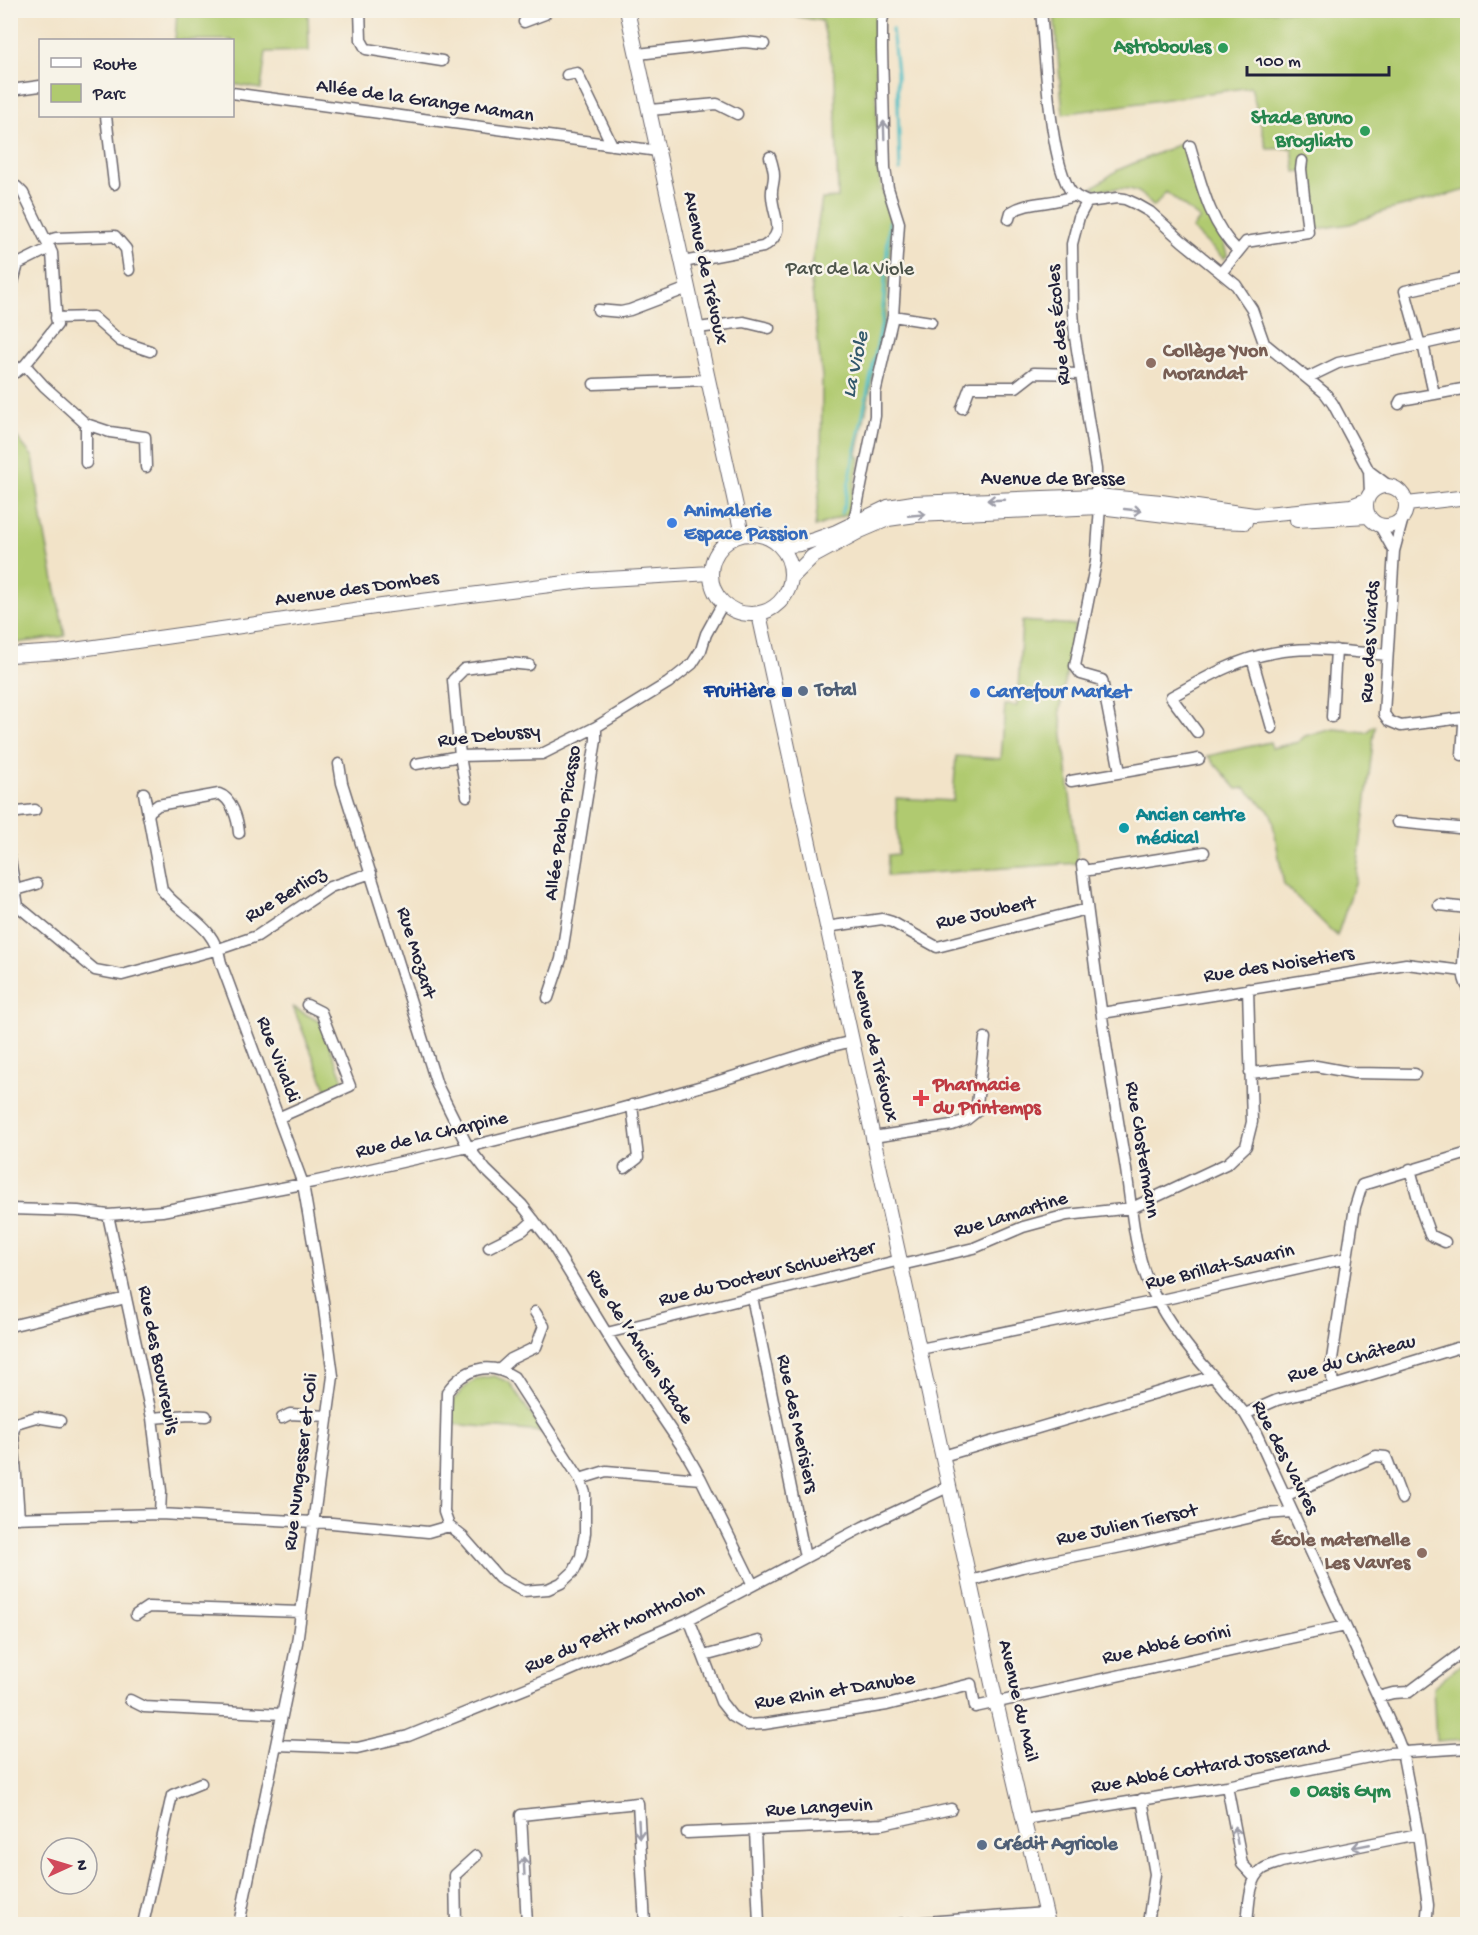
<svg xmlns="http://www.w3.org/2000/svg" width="1478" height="1935" viewBox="0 0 1478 1935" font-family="'Gochi Hand',sans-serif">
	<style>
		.green { fill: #b0ca6f; stroke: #697655; stroke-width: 1.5 }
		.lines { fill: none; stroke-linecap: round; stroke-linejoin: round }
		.stream { stroke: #4fbdc4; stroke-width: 3 }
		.minor-casing { stroke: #6b666c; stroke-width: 13 }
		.major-casing { stroke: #6b666c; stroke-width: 16 }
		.minor { stroke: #fff; stroke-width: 10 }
		.major { stroke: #fff; stroke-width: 14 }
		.oneway { stroke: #9c9ca7 }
		.leisure-dot { fill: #2e9e5b; stroke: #f7f3e8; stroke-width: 2 }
		.education-dot { fill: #8d6e63; stroke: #f7f3e8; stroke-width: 2 }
		.shop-dot { fill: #3f7fe0; stroke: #f7f3e8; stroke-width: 2 }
		.service-dot { fill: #5c6f8a; stroke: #f7f3e8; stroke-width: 2 }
		.transit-dot { fill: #1a4fb4; stroke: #f7f3e8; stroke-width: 2 }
		.culture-dot { fill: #0f9aa8; stroke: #f7f3e8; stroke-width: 2 }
		.health-dot { fill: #e0444e; stroke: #f7f3e8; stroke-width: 2 }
		.labels { text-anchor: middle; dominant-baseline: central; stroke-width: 5; stroke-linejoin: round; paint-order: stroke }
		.leisure-label { font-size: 20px; font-weight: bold; fill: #27864d; stroke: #f7f3e8; text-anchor: end }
		.street-label { font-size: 20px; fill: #22223b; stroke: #f7f3e8 }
		.park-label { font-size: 20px; fill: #4d544b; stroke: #f7f3e8 }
		.education-label { font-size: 20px; font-weight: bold; fill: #785e54; stroke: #f7f3e8; text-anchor: start }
		.shop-label { font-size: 20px; font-weight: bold; fill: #366cbe; stroke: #f7f3e8; text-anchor: start }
		.service-label { font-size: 20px; font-weight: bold; fill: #4e5e75; stroke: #f7f3e8; text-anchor: start }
		.transit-label { font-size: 20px; font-weight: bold; fill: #164399; stroke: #f7f3e8; text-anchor: end }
		.culture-label { font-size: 20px; font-weight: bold; fill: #0d838f; stroke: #f7f3e8; text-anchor: start }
		.health-label { font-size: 20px; font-weight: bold; fill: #be3a42; stroke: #f7f3e8; text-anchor: start }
		.water-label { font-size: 21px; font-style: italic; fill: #32586b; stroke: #f7f3e8 }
	</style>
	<rect width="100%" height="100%" fill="#f7f3e8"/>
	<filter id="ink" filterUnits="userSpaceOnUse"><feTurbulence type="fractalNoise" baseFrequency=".0167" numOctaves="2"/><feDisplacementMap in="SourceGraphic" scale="12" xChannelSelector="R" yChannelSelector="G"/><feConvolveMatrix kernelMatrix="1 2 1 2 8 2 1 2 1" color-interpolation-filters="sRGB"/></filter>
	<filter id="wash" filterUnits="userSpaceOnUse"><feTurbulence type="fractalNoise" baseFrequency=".008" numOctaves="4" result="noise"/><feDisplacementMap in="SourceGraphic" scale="24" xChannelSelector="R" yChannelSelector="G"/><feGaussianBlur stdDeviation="1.35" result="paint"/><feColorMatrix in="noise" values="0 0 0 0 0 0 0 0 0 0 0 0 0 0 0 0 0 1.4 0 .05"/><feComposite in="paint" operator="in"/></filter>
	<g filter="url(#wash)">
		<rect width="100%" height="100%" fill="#f2e3c8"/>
		<path class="green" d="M177,11H308L309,51L266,52L261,89L233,84L232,40H175Z
			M782,11H878L875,24L878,171L892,227L886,315L857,454L860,459L848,514L815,527L821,478L822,377L810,273L822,199L838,198L835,77L822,21L788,15Z
			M1054,11H1467V190L1385,211L1350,224L1317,229L1311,222L1304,171L1295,172L1292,148L1267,149L1251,87L1063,114Z
			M1182,143L1207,210L1223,241L1227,255L1224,259L1192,229L1200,219L1166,192L1154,207C1149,202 1145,197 1140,193C1126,184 1108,192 1092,188L1118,170Z
			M10,429L33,457L43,525L65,636L11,644Z
			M1022,621L1075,625L1060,710L1078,863L887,876L888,855L898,854L896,798L953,801L956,756L1001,759L1005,705L1017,706Z
			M1373,726H1375L1356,880L1337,936L1284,885L1271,813L1245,788L1237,789L1208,756L1270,742L1272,748L1298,742L1305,736L1334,729L1367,732Z
			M293,1007L320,1022L343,1080L340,1086L327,1091Z
			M494,1376L509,1382L543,1432L451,1424L452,1402L462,1390L476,1379Z
			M1467,1659V1739L1436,1741L1433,1688Z"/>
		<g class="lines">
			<path class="stream" d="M892,29L897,73L900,170
				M841,513L844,506L882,321L889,222"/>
		</g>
	</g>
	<g filter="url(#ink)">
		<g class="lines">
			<defs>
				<path id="minor" d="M360,10L361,40L366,49L442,61
					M1041,10C1045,50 1049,164 1072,193C1075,197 1083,199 1087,202
					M524,22L545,14L547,10
					M638,54L744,42L764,44
					M567,75L577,73L612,145
					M11,90L40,86
					M232,93L658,151
					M650,110L717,104L737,114
					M106,116L114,184
					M1190,146C1201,183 1209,223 1238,251
					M10,186L17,187L23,193L52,253L57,325L25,365L16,372
					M1087,202L1079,217L1072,244L1073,311L1075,337L1096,469L1097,496L1100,507L1096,562L1075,666L1081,674L1102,680L1120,772
					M1087,202L1117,198L1125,199L1136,204L1150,212L1182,241L1236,285L1252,309L1264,343L1325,393L1333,404L1369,471L1370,493
					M1009,219L1011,212C1030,200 1054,205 1075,195
					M46,241L56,238L115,236L126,249L129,270
					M683,262L763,247C788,232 773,218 772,196C771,189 774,183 774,176C774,170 772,163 770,157
					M1221,273L1246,242L1308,232L1301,169L1302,161
					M10,293L18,264L50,248
					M598,310L621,312L630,310L688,288
					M893,316L931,322
					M56,318L93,317L120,341L150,351
					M698,328L744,322L769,328
					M1423,344L1434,394
					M1420,345L1405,291L1468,277
					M25,365L44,386L86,424L110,432L145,437L146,467
					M1307,378L1338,363L1468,334
					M594,384L707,380
					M1399,404L1401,400L1468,388
					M962,408L970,387H1016L1034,373L1081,374
					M86,424V463
					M1369,471L1389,486
					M1403,518L1394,551L1384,714L1389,721L1401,726L1462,718L1468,727
					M1380,526L1394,551
					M859,528L855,516L875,416V393L893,316L899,223L888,188L885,168L882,49V21L885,10
					M1252,658L1272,728
					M1332,717L1336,650
					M1197,732L1171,697C1202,680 1236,659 1272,653C1309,645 1349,652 1387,655
					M1462,755L1464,724
					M339,764L342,783L437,1085L468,1147L486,1170L522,1205L550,1241L616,1349L685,1451L701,1479L753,1585
					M416,764L460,756L542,754L596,727L668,683L692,664L701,650L706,634L723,603
					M1071,781L1199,759
					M144,793L162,890C186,919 214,923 221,963L303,1184L323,1301L333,1376L297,1643L239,1924
					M467,796L460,756L453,680L464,669L509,663L529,665
					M10,813L35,810
					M148,816L150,811L158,805L219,794C232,798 238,820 239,833
					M1397,822L1468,829
					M10,859L18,906
					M1082,865C1094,965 1108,1064 1125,1163C1131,1200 1133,1244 1147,1279C1162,1316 1186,1347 1213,1376
					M1083,871L1204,852
					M16,890L37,884
					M1439,905L1468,908
					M10,907L18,906L95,970L122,975L219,949L257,936L330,887L371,873
					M1468,923C1466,939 1458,975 1468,987
					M826,927L882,919L892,922L937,947L1087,909
					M548,998L561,959L596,740V727
					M1102,1013L1406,964L1463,971
					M1250,1073L1316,1066L1354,1073L1415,1074
					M280,1117L350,1086L321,1012L307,1005
					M873,1137L952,1125L966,1120L976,1112L985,1038
					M625,1168L638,1158L632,1105
					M1410,1169L1421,1210L1430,1235L1445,1242
					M10,1209L78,1211L108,1215L162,1211L313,1182L468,1147L612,1111L713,1083L824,1048L853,1041
					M108,1215L152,1418L161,1491L160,1514
					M489,1247L523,1230L534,1220
					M901,1265L974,1248L1023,1227L1067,1215L1132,1208L1228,1163L1246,1146L1252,1122L1248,989
					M752,1297L805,1557
					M10,1326L126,1298
					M607,1333L900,1260
					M920,1349L1157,1301L1347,1258L1355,1207L1362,1185L1468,1153
					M500,1369L511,1359L536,1347L544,1326L535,1312
					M1333,1386L1331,1366L1347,1258
					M1245,1414L1277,1400L1333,1386L1457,1348L1462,1349L1468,1356
					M152,1418L189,1415L206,1416
					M282,1418L290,1414L328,1416
					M943,1456L1213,1376L1245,1414L1256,1433L1397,1738L1402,1751L1418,1834L1428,1905L1426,1924
					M1285,1496L1376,1456L1386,1457L1388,1462L1402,1499
					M10,1518L160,1514L332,1523L428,1532L449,1526L463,1537L499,1578L523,1591L548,1589L561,1583L574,1571L581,1556L585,1533V1493L580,1479L606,1471L701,1479
					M19,1518L13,1432L16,1423L36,1417L60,1421
					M449,1526L444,1512L447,1392C464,1368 489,1361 514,1377L580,1479
					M970,1581L1022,1567L1136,1544L1265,1514L1292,1512
					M136,1615L148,1607L301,1612
					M689,1619L721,1702L732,1716L747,1725L764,1724L887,1705L971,1684L975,1707L1345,1626
					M704,1656L759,1641
					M1378,1697L1393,1693L1409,1692L1468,1648
					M130,1700L144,1707L282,1714
					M276,1745L357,1748L408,1736L564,1673L689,1619L863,1527L950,1486
					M1227,1786L1242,1864L1255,1878
					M1142,1799L1155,1874L1148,1924
					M1024,1819L1227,1786L1389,1753L1468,1748
					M755,1830L759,1924
					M687,1833L883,1824L951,1809
					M143,1924L172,1795L201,1783
					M456,1924L455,1875L476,1856
					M527,1924L521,1815L638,1803L645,1924
					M900,1924L1045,1913
					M1247,1924C1249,1908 1248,1880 1263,1869C1268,1866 1276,1864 1281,1862L1418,1834"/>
				<path id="major" d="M627,10L742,534
					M1366 506a20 20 0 1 1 40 0a20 20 0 1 1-40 0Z
					M1407,504L1468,497
					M1297,520L1368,516
					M711 574a40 40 0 1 1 80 0a40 40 0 1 1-80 0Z
					M781,546L800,544L814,540L836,532L888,507L913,503L1097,496L1161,502L1254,515L1351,506L1367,500
					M792,577L812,557L860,531L888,519L916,515L1100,507L1215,521L1245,522
					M759,614L996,1702L1048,1924
					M10,655L60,652L382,606L590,580L711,573"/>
			</defs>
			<use href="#minor" class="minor-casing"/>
			<use href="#major" class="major-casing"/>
			<use href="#minor" class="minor"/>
			<use href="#major" class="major"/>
		</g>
		<defs><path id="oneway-shaft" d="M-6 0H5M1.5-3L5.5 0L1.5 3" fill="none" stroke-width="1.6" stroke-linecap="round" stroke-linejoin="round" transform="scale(1.5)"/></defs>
		<g class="oneway">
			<use href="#oneway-shaft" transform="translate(884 130) rotate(-92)"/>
			<use href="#oneway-shaft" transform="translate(996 500) rotate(178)"/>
			<use href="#oneway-shaft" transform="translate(1133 510) rotate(6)"/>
			<use href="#oneway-shaft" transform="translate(917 515) rotate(-5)"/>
			<use href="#oneway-shaft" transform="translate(639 1829) rotate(87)"/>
			<use href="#oneway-shaft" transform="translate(1236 1835) rotate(-100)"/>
			<use href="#oneway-shaft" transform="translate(1361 1846) rotate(169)"/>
			<use href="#oneway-shaft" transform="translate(524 1866) rotate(-93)"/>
		</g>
	</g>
	<g class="leisure-dot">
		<circle cx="1223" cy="48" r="6"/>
		<circle cx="1365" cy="131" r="6"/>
		<circle cx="1295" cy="1792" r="6"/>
	</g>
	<g class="education-dot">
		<circle cx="1151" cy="363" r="6"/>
		<circle cx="1422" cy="1553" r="6"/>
	</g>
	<g class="shop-dot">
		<circle cx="672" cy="523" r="6"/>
		<circle cx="975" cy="693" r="6"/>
	</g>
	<g class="service-dot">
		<circle cx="803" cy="691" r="6"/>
		<circle cx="982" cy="1845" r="6"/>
	</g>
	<rect class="transit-dot" x="781" y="686" width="12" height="12" rx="3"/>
	<circle class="culture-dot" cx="1124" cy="828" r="6"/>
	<path class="health-dot" d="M918 1089h6v6h6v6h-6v6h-6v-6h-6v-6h6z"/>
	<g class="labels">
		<g class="leisure-label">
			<text x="1211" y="48">Astroboules</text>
			<text x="1353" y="119">Stade Bruno<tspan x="1353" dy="23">Brogliato</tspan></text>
			<text x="1307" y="1792" text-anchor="start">Oasis Gym</text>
		</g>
		<g class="street-label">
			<text transform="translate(425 102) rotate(8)">Allée de la Grange Maman</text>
			<text transform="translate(704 268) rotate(78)">Avenue de Trévoux</text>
			<text transform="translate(1060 325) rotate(-95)">Rue des Écoles</text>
			<text x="1053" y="480">Avenue de Bresse</text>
			<text transform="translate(357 590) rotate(-8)">Avenue des Dombes</text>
			<text transform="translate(1371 642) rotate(-87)">Rue des Viards</text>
			<text transform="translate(489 737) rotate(-6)">Rue Debussy</text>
			<text transform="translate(564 823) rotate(-81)">Allée Pablo Picasso</text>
			<text transform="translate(286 896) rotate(-31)">Rue Berlioz</text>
			<text transform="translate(986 914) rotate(-12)">Rue Joubert</text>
			<text transform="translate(415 953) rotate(73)">Rue Mozart</text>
			<text transform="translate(1279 966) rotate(-9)">Rue des Noisetiers</text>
			<text transform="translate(873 1046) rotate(77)">Avenue de Trévoux</text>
			<text transform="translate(277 1060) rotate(69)">Rue Vivaldi</text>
			<text transform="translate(432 1136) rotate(-13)">Rue de la Charpine</text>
			<text transform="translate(1141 1150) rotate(81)">Rue Clostermann</text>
			<text transform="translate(1011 1216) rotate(-17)">Rue Lamartine</text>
			<text transform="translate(1220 1268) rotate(-13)">Rue Brillat-Savarin</text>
			<text transform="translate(767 1275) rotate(-14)">Rue du Docteur Schweitzer</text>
			<text transform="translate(639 1347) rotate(57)">Rue de l’Ancien Stade</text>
			<text transform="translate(157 1360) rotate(79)">Rue des Bouvreuils</text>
			<text transform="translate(1352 1360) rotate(-16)">Rue du Château</text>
			<text transform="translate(796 1424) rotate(78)">Rue des Merisiers</text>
			<text transform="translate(1284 1458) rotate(63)">Rue des Vavres</text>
			<text transform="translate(302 1462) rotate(-83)">Rue Nungesser et Coli</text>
			<text transform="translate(1127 1526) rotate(-12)">Rue Julien Tiersot</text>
			<text transform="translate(615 1630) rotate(-24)">Rue du Petit Montholon</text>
			<text transform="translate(1167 1646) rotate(-12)">Rue Abbé Gorini</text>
			<text transform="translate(835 1692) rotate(-9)">Rue Rhin et Danube</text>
			<text transform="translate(1017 1701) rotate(77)">Avenue du Mail</text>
			<text transform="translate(1210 1768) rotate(-10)">Rue Abbé Cottard Josserand</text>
			<text transform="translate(819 1809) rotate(-3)">Rue Langevin</text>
		</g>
		<g class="park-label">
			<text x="850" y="270">Parc de la Viole</text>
		</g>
		<g class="education-label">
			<text x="1163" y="352">Collège Yvon<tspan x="1163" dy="23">Morandat</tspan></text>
			<text x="1410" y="1541" text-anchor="end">École maternelle<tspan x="1410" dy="23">Les Vavres</tspan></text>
		</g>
		<g class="shop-label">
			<text x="684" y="512">Animalerie<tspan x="684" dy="23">Espace Passion</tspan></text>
			<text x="987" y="693">Carrefour Market</text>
		</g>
		<g class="service-label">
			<text x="815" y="691">Total</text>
			<text x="994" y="1845">Crédit Agricole</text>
		</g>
		<g class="transit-label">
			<text x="775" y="692">Fruitière</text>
		</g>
		<g class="culture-label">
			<text x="1136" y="816">Ancien centre<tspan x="1136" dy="23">médical</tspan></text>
		</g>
		<g class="health-label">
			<text x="933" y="1086">Pharmacie<tspan x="933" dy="23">du Printemps</tspan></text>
		</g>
		<g class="water-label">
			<text transform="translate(857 365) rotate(-78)">La Viole</text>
		</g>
	</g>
	<rect width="1478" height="1935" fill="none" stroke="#f7f3e8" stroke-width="36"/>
	<rect x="39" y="39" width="195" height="78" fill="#f7f3e8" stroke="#a29fa3" stroke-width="1.5"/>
	<rect x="51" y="58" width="30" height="9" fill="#ffffff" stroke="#a29fa3" stroke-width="1.5"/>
	<text x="93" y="69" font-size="18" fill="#22223b">Route</text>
	<rect x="51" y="84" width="30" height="18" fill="#b0ca6f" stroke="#a29fa3" stroke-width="1.5"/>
	<text x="93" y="99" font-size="18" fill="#22223b">Parc</text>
	<g transform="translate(69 1866) rotate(86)"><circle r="28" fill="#f7f3e8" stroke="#a29fa3" stroke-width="1.5"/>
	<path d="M0-4.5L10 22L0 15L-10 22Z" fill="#d1495b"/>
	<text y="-9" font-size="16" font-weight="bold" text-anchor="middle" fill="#22223b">N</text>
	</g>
	<path d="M1247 66v9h142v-9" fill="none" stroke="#22223b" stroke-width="3"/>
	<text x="1256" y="66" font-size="18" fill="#22223b" stroke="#f7f3e8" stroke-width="4.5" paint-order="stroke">100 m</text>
</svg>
